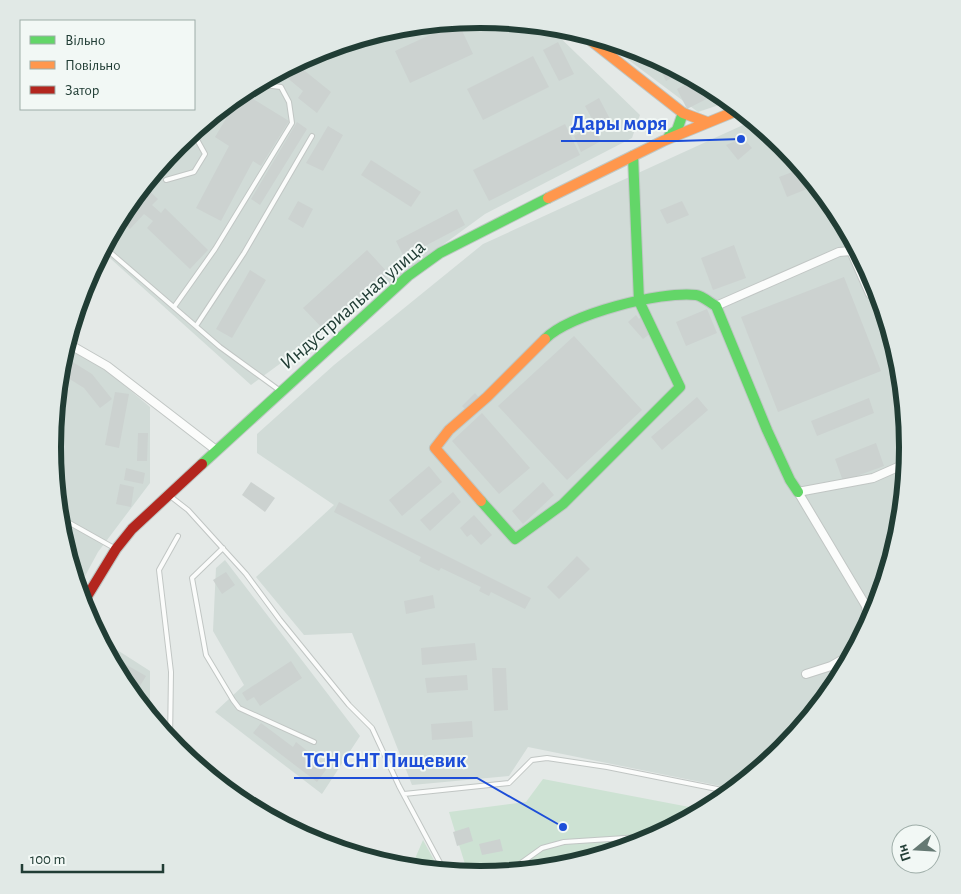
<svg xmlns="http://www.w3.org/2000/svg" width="961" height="894" viewBox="0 0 961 894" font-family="'Alegreya Sans',sans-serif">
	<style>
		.built { fill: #d1dbd7 }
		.green { fill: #cde2d3 }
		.building { fill: #ccd2d0 }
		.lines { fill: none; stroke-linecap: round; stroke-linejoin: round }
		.lane-casing { stroke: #c1c6c4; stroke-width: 6 }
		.street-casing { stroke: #c1c6c4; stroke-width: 10 }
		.fast-casing { stroke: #bfc7c4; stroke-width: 12 }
		.slow-casing { stroke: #bfc7c4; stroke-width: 12 }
		.jam-casing { stroke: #bfc7c4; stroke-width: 12 }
		.lane { stroke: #fbfcfb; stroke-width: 4 }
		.street { stroke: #fbfcfb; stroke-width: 8 }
		.fast { stroke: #63d668; stroke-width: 10 }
		.slow { stroke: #ff974d; stroke-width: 10 }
		.jam { stroke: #b3261e; stroke-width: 10 }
		.labels { text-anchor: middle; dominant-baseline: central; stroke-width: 4; stroke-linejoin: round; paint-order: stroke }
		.street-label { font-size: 20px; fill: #213d35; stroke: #f2f8f5 }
		.rim { fill: none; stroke: #213d35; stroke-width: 6 }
		.leader { fill: none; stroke: #1d4ed8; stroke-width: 2 }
		.callout-dot { fill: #1d4ed8; stroke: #f2f8f5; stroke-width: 2 }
		.callout-label { font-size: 21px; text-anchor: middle; font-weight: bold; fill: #1d4ed8; stroke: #f2f8f5; stroke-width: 4; stroke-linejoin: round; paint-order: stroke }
	</style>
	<rect width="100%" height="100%" fill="#e4e9e7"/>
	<path class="built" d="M481,19L547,25L640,115L632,138L485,214L251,385L102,251L125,209L178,144L243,91L317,51L397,27Z
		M598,37L645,51L719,91L731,101L698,112Z
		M754,120L784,144L837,209L876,283L901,364L909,447L900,531L876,611L836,685L783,750L735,789L528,747L509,776L412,785L352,633L304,635L256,577L334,505L257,453V434L334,365L483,244Z
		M66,346L105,369L150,407V483L98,552L78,589L60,530L52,447L61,363Z
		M225,560L360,736L322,794L215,712L244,685L213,631L216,568Z
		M100,639L150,671V716L124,685Z"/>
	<path class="green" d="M543,779L705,810L644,843L564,867L480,875L468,874L449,812L526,802Z
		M423,840L440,871L411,868Z"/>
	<path class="building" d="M458,22L473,54L410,83L395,51Z
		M558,42L574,74L559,81L543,50Z
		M323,49L311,63L305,58L317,51Z
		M533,56L549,87L483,120L467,89Z
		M660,59L683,72L666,81L656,61Z
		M295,63L331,92L317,113L298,98L303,91L279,71Z
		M696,79L720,92L687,109L677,89Z
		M242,92L289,121L261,166L253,161L221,221L196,208L229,146L215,137Z
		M599,98L611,121L597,128L585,106Z
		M297,122L307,129L260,205L251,199Z
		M565,124L580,155L489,201L473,170Z
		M328,126L343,135L323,171L306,163Z
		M593,126L601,141L581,152L574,136Z
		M743,138L752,148L738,160L726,145Z
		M371,160L421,192L411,207L361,175Z
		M803,168L817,185L787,197L779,177Z
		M144,186L158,199L152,205L161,213L165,208L208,250L190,269L147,228L153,221L144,214L130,229L119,219Z
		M298,201L313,209L303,228L288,219Z
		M682,201L689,215L667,224L660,210Z
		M457,209L465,225L404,257L396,241Z
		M734,245L746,278L713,290L701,258Z
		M367,250L389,274L326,332L303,308Z
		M250,270L266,280L232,338L216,329Z
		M844,277L881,371L778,412L741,317Z
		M707,309L717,333L686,346L676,322Z
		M636,315L639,319L641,317L647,323L645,325L651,333L643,339L628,322Z
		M574,336L642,410L567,480L498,406Z
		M63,356L92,374L112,399L100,408L84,388L60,373Z
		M115,392L129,394L119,448L105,445Z
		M475,393L481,400L468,412L462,406Z
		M697,397L708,410L662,450L651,437Z
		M869,398L874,413L817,436L811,421Z
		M482,413L530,468L499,494L452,441Z
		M138,433H148L147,461H137Z
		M876,443L884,466L843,481L835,459Z
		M429,466L442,482L402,516L389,500Z
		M126,468L145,473L143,484L124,480Z
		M251,482L275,498L265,512L242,495Z
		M543,482L554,495L523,524L512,511Z
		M120,484L134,487L131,507L116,504Z
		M453,492L461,502L430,531L420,520Z
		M339,502L531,598L525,609L491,592L489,596L479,591L481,587L441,568L439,571L419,561L421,557L334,512Z
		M474,515L492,535L481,545L471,534L467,537L460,528Z
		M63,540L78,549L70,562Z
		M577,556L590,569L559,599L547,587Z
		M226,572L235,585L222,594L213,580Z
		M433,595L435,608L406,614L404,601Z
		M475,643L477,660L422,665L421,648Z
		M118,660L146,676L140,686L119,675L114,666Z
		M291,661L302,678L260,706L254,697L247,701L242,693Z
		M492,668H506L508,710L494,711Z
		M467,675L468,690L427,693L425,678Z
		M472,721L473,737L432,740L431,724Z
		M261,723L293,747L296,742L328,767L317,782L253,733Z
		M469,827L473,841L457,846L453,832Z
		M500,839L503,851L482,855L479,844Z"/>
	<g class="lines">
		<defs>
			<path id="lane" d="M166,180L194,172L205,154L195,136L189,135
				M104,247L220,347L279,390
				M174,307L215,249L292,123L289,102L281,87L255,84
				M196,326L244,253L312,136
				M170,496L188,510L246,574L280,620L349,705L372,728L399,786L445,872
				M59,517L116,549
				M223,548L192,578L206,655L233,700L239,708L314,742
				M170,741L171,672L159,570L178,536
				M404,794L509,783L532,760L547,758L607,767L732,792
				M507,873L542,848L564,842L656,836"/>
			<path id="street" d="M716,306L839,252L851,251L870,294
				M67,343L107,366L216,450
				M869,624L866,606L798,492L873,478L907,463
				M806,674L831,666L854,653"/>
			<path id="fast" d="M669,136L677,130L683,113
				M545,339C570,314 660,291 696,295C703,296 710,303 716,306L767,430L790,480L798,492
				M202,464L408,276L440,253L548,198
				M481,501L515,539L563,504L680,387L639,301L633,156"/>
			<path id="slow" d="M580,32L683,113L707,122
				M548,198L663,141L741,109
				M481,501L435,448L449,430L487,397L545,339"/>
			<path id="jam" d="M83,603L116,549L132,529L202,464"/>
		</defs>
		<use href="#lane" class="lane-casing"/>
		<use href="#street" class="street-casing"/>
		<use href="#fast" class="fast-casing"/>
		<use href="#slow" class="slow-casing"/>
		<use href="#jam" class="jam-casing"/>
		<use href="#lane" class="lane"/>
		<use href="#street" class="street"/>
		<use href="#fast" class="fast"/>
		<use href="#slow" class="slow"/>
		<use href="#jam" class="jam"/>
	</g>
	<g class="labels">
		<g class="street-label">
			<text transform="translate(353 305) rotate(-41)">Индустриальная улица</text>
		</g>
	</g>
	<path d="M0 0H961V894H0ZM61 447a419 419 0 1 1 838 0a419 419 0 1 1-838 0Z" fill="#e1e9e6" fill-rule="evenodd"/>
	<path class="rim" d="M61 447a419 419 0 1 1 838 0a419 419 0 1 1-838 0Z"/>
	<path class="leader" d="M741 139L678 141H561M563 827L477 778H294"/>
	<g class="callout-dot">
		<circle cx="741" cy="139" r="5"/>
		<circle cx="563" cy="827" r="5"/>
	</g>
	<g class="callout-label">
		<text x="619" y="130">Дары моря</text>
		<text x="385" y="767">ТСН СНТ Пищевик</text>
	</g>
	<rect x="20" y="20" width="175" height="90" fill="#f2f8f5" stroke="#9eada8"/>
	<rect x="30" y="36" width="25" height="8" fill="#63d668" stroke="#9eada8"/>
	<text x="65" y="45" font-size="15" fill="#213d35">Вільно</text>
	<rect x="30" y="61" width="25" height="8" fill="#ff974d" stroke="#9eada8"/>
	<text x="65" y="70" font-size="15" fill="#213d35">Повільно</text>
	<rect x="30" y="86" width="25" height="8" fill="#b3261e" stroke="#9eada8"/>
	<text x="65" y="95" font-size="15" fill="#213d35">Затор</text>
	<g transform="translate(916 849) rotate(252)"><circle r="24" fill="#f2f8f5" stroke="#9eada8"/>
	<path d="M0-4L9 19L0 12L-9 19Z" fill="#657973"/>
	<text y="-8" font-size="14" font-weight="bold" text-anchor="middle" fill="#213d35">Пн</text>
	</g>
	<path d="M22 864v8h141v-8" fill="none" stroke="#213d35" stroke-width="2.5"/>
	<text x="30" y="864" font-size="15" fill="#213d35" stroke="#f2f8f5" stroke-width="4" paint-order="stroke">100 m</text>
</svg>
